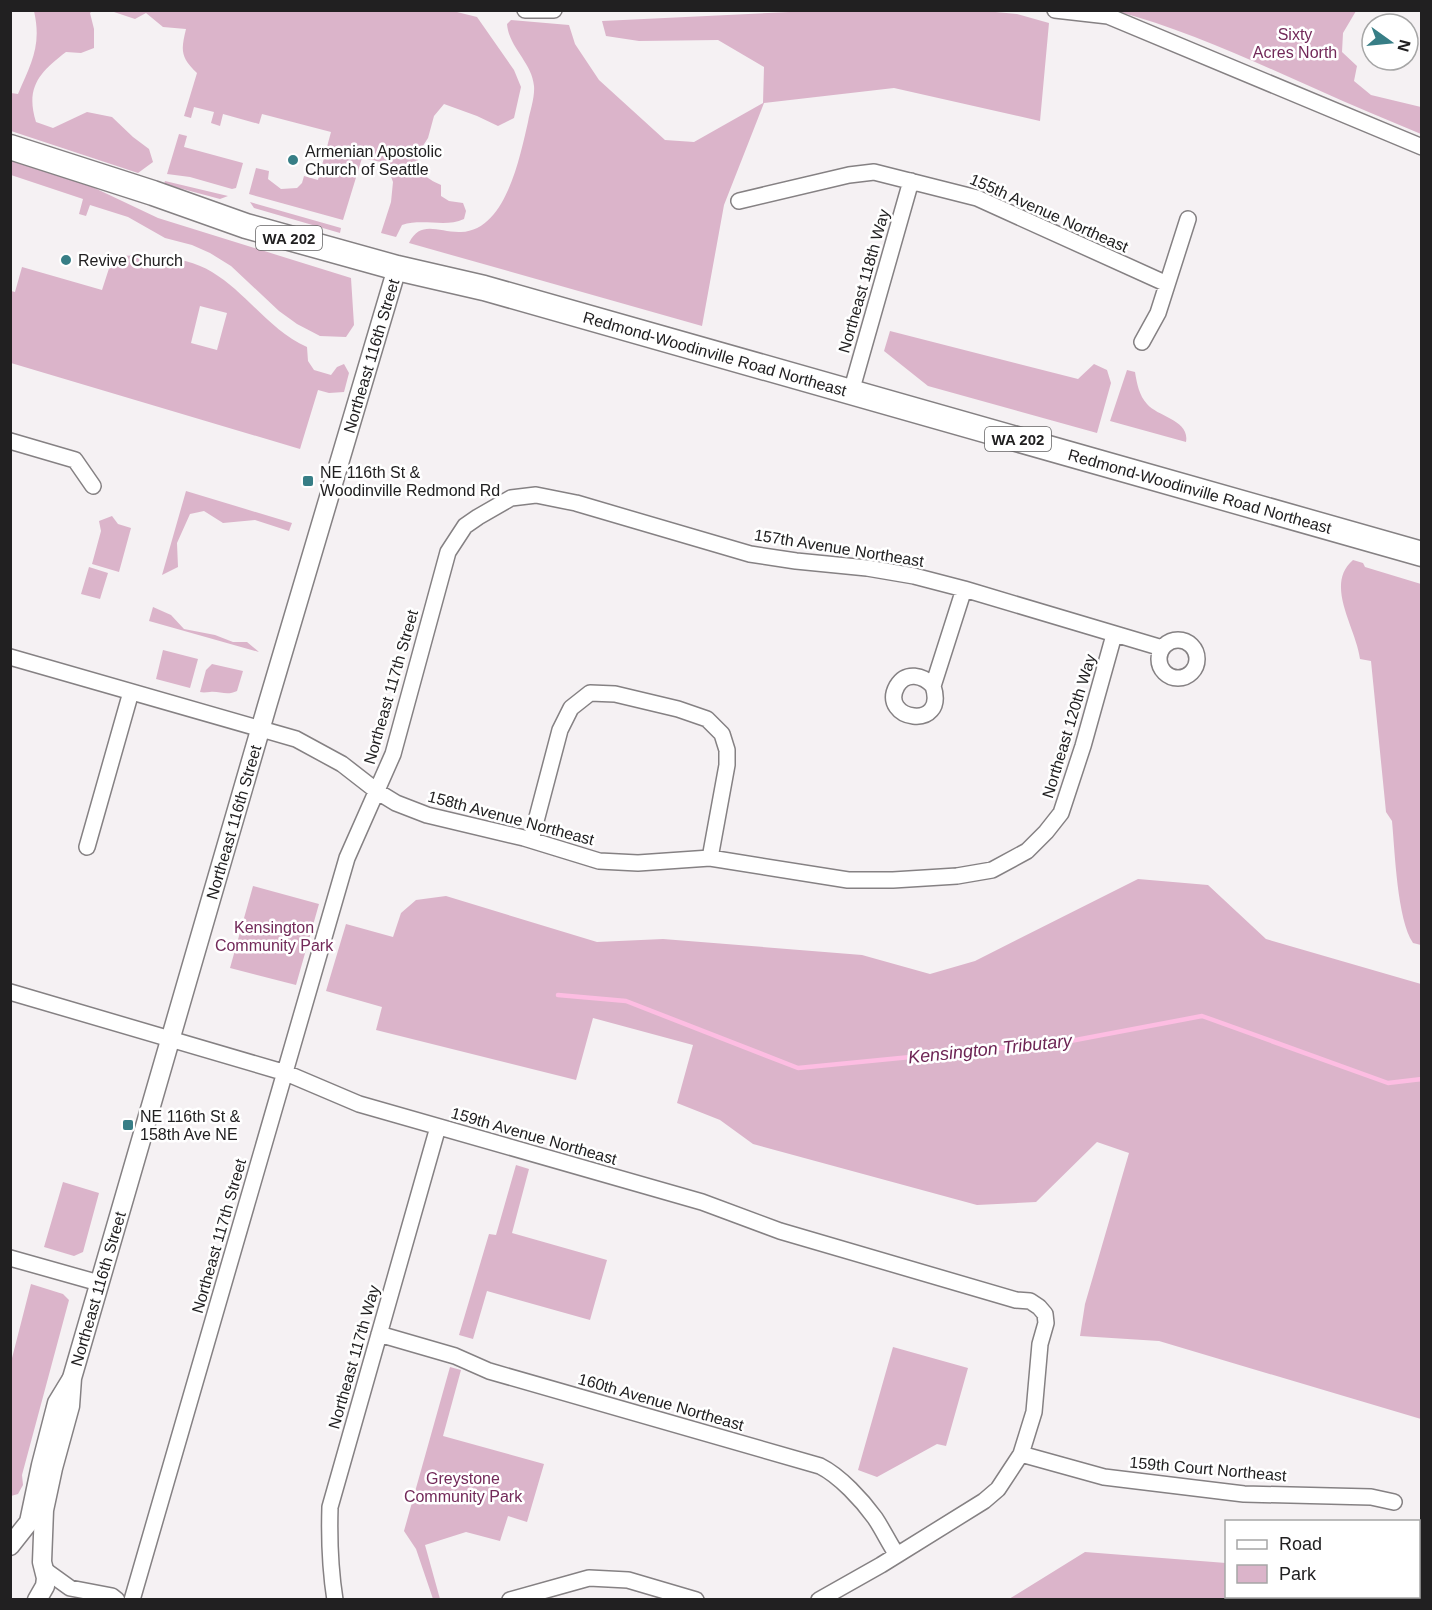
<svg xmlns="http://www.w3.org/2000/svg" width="1432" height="1610" viewBox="0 0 1432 1610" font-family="Arial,sans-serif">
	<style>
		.green { fill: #dbb4ca; fill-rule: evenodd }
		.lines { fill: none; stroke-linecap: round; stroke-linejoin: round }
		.stream { stroke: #fdbde2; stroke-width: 4.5 }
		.minor-casing { stroke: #858183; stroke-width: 18 }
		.tertiary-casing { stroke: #858183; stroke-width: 21 }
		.primary-casing { stroke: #858183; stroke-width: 27 }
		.minor { stroke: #fff; stroke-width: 15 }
		.tertiary { stroke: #fff; stroke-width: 18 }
		.primary { stroke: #fff; stroke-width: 24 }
		.poi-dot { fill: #377e86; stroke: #fff; stroke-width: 2 }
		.labels { text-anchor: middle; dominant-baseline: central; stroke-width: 5; stroke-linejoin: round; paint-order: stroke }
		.shield { fill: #fff; stroke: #646364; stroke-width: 1.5 }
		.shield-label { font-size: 15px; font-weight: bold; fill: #212021 }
		.park-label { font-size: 16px; fill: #722959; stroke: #fff }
		.poi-label { font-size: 16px; fill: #212021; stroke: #fff; text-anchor: start }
		.street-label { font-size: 16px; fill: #212021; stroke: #fff }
		.water-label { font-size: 18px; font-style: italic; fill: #6d2454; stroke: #fff }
	</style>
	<rect width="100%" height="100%" fill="#f5f1f3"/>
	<path class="green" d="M974,10L1017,14L1049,23L1040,121L894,88L764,103L724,205L702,326L409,243C421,219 439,233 461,232C506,231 520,156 528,122C530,111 535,97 534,86C532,62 509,48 507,24L511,20L569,25L575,44L599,80L665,140L694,142L763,103L764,67L718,40L639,41L606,36L602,21L811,11Z
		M34,11H92L90,13L94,29V48L81,53L66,52C40,72 25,87 36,122L53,128L87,112L112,117L133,137L149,149L153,162L138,173L11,131V93L18,94C31,63 42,46 34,11Z
		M111,11H453L477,17L514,70L521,87L514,118L498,126L477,116L444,104L434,116L428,138L417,155C420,174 424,177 441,185V196L449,201L463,203L466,211L464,219C445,228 424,218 402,225L396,237L381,233L391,202L393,182L386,163L362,158L343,220L249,194L256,168L269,171L268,179L281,189L297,188L302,183L304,176L318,180L331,132L262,114L259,124L223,114L220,126L211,123L214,112L194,107L191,118L184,116L197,73C180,57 181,50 186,29L163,27L146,13L135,19Z
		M1115,11H1356L1343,33L1342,52L1357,66L1354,81L1371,95L1421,107V134C1386,119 1351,105 1316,89C1250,60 1185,29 1115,11Z
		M179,134L187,136L184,147L243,163L236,188L232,189L190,177L167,174Z
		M10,160L84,183L158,218L351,278L354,325L346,337L320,336L297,324L279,311L231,266L210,253L192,245L165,238L128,217L90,205L86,216L79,214L83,199L11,175Z
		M165,181L228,196L220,199L164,184Z
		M250,202L341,228L340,233L254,208Z
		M159,255C177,259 196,262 212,272C247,293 269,330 307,347L308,361L314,370L331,375L337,367L344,364L349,373L344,392L329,393L318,390L300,449L11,363V291L15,292L22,267L102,290L113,256ZM200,306L227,313L217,350L191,343Z
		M890,331L1078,379L1094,364L1107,370L1111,383L1097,433L928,386L884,351Z
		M1127,370L1135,372C1137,384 1139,395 1147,404C1158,417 1190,420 1186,442L1110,421Z
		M186,491L292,523L289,531L255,520L223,523L204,511L190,514L177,543L178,567L162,575Z
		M112,516L118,524L131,528L119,572L92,564L101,531L99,521Z
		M1353,560L1363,563L1365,567L1421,584V945L1413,943C1397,919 1395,852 1392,821L1386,812L1371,661L1360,659C1356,627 1324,585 1353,560Z
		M89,567L108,573L100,599L81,594Z
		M153,607L171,615L184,629L215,635L233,642H247L259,652L149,621Z
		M163,650L198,659L190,688L156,679Z
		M212,664L243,671L237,691C227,696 220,691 210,692C207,692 204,693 200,692L206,670Z
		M1138,879L1208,885L1266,939L1421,984V1419L1159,1341L1080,1336L1085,1304L1129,1153L1097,1142L1036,1202L977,1205L753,1144L720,1120L677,1103L693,1045L593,1018L576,1080L376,1030L382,1007L326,991L346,924L393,937L401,913L416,900L446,896L597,942L663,939L862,955L930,974L975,961Z
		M253,886L319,904L296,985L230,968Z
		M516,1165L529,1169L512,1233L607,1260L590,1320L487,1291L473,1339L459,1335L489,1234L496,1235Z
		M63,1182L99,1193L83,1252L74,1256L44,1247Z
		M31,1284L63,1294L69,1300L22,1475L23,1485L18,1494L11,1496V1362Z
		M893,1347L968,1368L946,1446L937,1444L877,1477L858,1470Z
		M450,1367L461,1370L443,1436L544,1464L527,1522L508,1516L500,1541L466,1532L425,1545L440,1599H433L416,1549L404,1531Z
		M1085,1552L1226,1563V1596H1418L1419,1578L1421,1579V1599H1009Z"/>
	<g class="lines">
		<path class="stream" d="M558,995L626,1001L798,1068L1065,1042L1202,1016L1388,1083L1422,1079"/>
		<defs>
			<path id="minor" d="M525,10H554
				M1055,10L1108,16L1422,147
				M739,201L849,175L874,172L977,198L1167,284
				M1142,342L1158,313L1188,219
				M851,392L911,181
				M10,441L75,460L93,486
				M1159 659a19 19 0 1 1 38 0a19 19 0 1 1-38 0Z
				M10,657L296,739L342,764L378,792L396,803L427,815L524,838L599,861L638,863L710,858L848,880H893L957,876L992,870L1027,851L1046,832L1061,813L1083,746L1114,635
				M933,686C923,675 906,671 897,686C878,720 948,732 933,686L964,589
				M531,840L560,730L571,708L590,693L615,694L678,709L707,719L722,734L727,750V765L710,858
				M87,847L131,692
				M10,992L286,1073L359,1104L702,1202L780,1231L1016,1300L1030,1301L1039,1307L1045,1314L1046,1323L1040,1344L1034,1412L1021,1454L998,1489L984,1501L881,1565L819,1600
				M10,1258L99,1283
				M379,1334L455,1356L489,1371L820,1466C840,1476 862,1500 875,1518C883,1530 889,1543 897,1555
				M1021,1454L1104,1477L1244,1494L1371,1497L1394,1502
				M45,1570L70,1588L112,1596L117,1600
				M132,1600L347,858L393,754L448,552L465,526L478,517L511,498L536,495L576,503L750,554L796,561L867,568L914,576L964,589L1162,648
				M335,1600C330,1568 329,1539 330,1507L438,1127
				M510,1600L589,1578L628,1580L696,1600"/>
			<g id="tertiary">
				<path d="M10,1546L29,1522L41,1465L57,1403L71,1380"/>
				<path id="s1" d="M37,1600L45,1586L46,1578L42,1562L44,1510L53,1468L70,1406L72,1378L267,706L397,268"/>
			</g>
			<g id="primary">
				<path id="s2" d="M10,147L153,193L246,226L397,268L484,288L1422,554"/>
			</g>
		</defs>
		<use href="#minor" class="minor-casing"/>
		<use href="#tertiary" class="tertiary-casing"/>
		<use href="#primary" class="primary-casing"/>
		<use href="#minor" class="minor"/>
		<use href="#tertiary" class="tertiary"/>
		<use href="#primary" class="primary"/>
	</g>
	<g class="poi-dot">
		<circle cx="293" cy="160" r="6"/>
		<circle cx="66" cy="260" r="6"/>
		<rect x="302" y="475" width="12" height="12" rx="3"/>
		<rect x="122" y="1119" width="12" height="12" rx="3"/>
	</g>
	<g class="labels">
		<g class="shield">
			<rect x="256" y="226" width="66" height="24" rx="4.5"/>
			<rect x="985" y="427" width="66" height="24" rx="4.5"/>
		</g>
		<g class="shield-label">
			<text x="289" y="238">WA 202</text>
			<text x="1018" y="439">WA 202</text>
		</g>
		<g class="park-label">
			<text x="1295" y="34">Sixty<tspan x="1295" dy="18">Acres North</tspan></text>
			<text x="274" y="927">Kensington<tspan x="274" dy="18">Community Park</tspan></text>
			<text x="463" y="1478">Greystone<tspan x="463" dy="18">Community Park</tspan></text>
		</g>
		<g class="poi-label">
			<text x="305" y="151">Armenian Apostolic<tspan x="305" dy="18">Church of Seattle</tspan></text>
			<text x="78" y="260">Revive Church</text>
			<text x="320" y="472">NE 116th St &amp;<tspan x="320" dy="18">Woodinville Redmond Rd</tspan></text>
			<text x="140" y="1116">NE 116th St &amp;<tspan x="140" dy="18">158th Ave NE</tspan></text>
		</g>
		<g class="street-label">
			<text transform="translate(1049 213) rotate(24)">155th Avenue Northeast</text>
			<text transform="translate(864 281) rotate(-74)">Northeast 118th Way</text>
			<text stroke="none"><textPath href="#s2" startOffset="735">Redmond-Woodinville Road Northeast</textPath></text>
			<text stroke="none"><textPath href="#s1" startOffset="1293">Northeast 116th Street</textPath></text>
			<text stroke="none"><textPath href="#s2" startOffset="1239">Redmond-Woodinville Road Northeast</textPath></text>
			<text transform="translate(839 548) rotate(9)">157th Avenue Northeast</text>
			<text transform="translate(391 687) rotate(-74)">Northeast 117th Street</text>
			<text transform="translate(1069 726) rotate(-73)">Northeast 120th Way</text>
			<text transform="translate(511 818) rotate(15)">158th Avenue Northeast</text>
			<text stroke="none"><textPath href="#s1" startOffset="807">Northeast 116th Street</textPath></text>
			<text transform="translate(534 1136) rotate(16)">159th Avenue Northeast</text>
			<text transform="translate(219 1236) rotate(-74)">Northeast 117th Street</text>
			<text stroke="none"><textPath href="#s1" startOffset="321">Northeast 116th Street</textPath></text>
			<text transform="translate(354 1357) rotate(-74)">Northeast 117th Way</text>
			<text transform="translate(661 1402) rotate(16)">160th Avenue Northeast</text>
			<text transform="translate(1208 1469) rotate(5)">159th Court Northeast</text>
		</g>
		<g class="water-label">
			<text transform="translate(990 1049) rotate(-6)">Kensington Tributary</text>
		</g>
	</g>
	<rect width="1432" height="1610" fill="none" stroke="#212021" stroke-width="24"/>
	<rect x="1225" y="1520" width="195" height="78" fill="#ffffff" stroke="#a6a6a6" stroke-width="1.5"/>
	<rect x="1237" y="1540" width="30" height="9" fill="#ffffff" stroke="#a6a6a6" stroke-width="1.5"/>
	<text x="1279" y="1550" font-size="18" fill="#212021">Road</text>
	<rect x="1237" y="1565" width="30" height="18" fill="#dbb4ca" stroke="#a6a6a6" stroke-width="1.5"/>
	<text x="1279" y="1580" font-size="18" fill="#212021">Park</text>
	<g transform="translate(1390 42) rotate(105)"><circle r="28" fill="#ffffff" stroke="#a6a6a6" stroke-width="1.5"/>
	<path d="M0-4.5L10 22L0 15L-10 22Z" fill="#377e86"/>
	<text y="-9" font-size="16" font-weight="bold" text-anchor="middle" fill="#212021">N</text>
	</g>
</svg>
